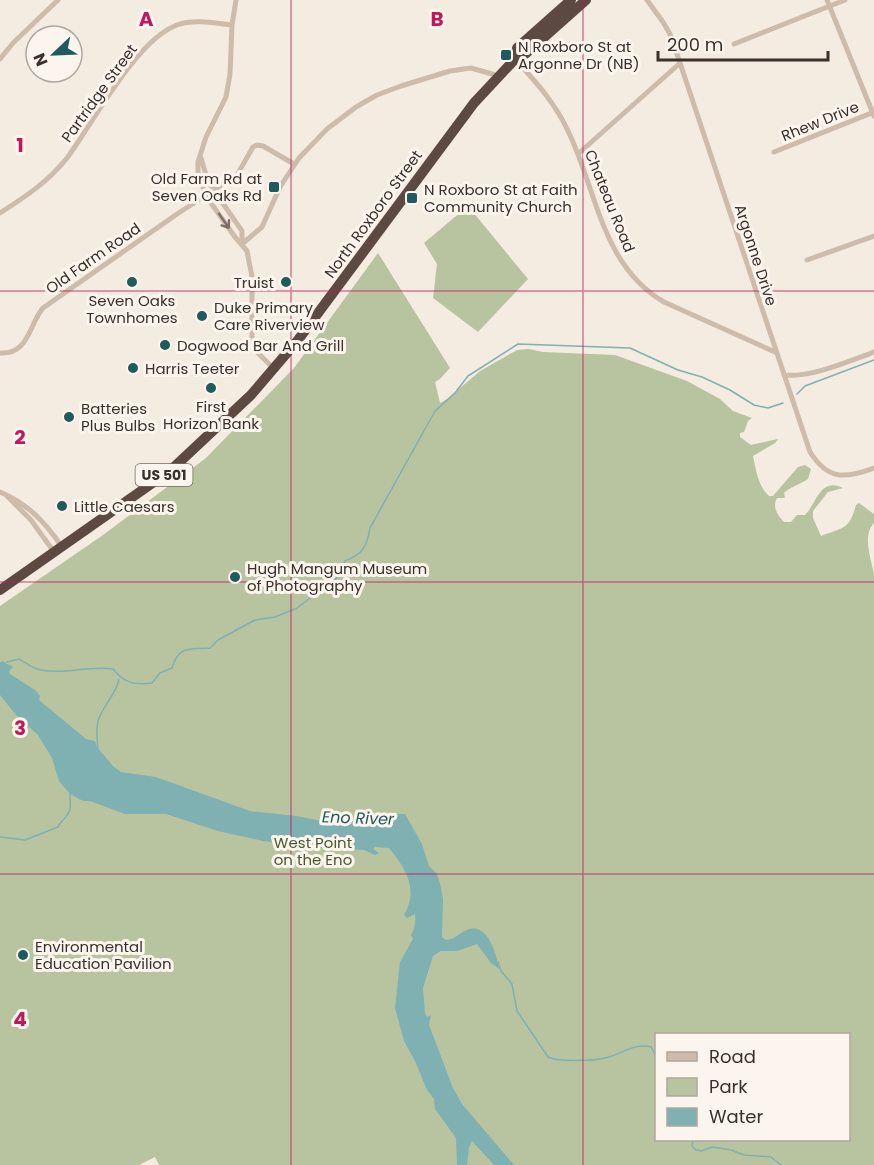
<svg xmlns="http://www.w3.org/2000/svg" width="874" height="1165" viewBox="0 0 874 1165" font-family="Poppins,sans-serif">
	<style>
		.green { fill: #b8c4a0; fill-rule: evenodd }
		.water { fill: #7fb0b2 }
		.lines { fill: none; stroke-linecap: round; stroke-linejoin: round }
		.stream { stroke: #7fb0b2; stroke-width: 1.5 }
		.street { stroke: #cdbbac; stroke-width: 5 }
		.highway { stroke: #5c4a42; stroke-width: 10 }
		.oneway { stroke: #7d6f65 }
		.grid { fill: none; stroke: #c2185b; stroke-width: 1.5; stroke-opacity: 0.55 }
		.poi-dot { fill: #1f5a5e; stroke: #fbf5ee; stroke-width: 2 }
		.labels { text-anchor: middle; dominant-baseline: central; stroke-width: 6; stroke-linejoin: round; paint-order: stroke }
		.shield { fill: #fbf5ee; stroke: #756b66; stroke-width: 1.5 }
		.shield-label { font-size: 14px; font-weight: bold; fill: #3b302b }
		.poi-label { font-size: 15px; fill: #3b302b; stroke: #fbf5ee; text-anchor: start }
		.street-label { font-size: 15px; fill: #3b302b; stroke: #fbf5ee }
		.park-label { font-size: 15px; fill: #4a5a2e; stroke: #fbf5ee }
		.water-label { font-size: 16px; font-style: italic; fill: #1f5a5e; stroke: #fbf5ee }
		.grid-label { font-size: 20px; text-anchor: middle; font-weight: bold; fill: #c2185b; stroke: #fbf5ee; stroke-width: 6; stroke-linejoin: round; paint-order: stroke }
	</style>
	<rect width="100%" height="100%" fill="#f4ebe1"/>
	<path class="green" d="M468,206L528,279L478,332L433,298L437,264L424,243Z
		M378,253L450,368L440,379L435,382L440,403L447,399L480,371L517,350L529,349L543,352L615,355L687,381L720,399L733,411L752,418L748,421L744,432L740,433V437L751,445L778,439L775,443L753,456C756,470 758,486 769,496H773L798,467L805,465L811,469L808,479C801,484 788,488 784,493L785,498H777C772,506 777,515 784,522H791L797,515H805C817,503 820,477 843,488L828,492L813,511V518L821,536C843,527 849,531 856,505L859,503L874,514V523C862,535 871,559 874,574V1165H159L155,1157L139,1165H0V606L103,535L206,458L294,368ZM656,1034H848V1140H656Z"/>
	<path class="water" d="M2,661L13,667L9,671L10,674L35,690L40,696L39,700L86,739L95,741L97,747L113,766L121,772L156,777L250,811L296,816L333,823L373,822L396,814H405L422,844L429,866L437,874L440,883L443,899L442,937L446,940C456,939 459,933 467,930C488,921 497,956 499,969L491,963L477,944L457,951H441L433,956L423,988L425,1013L427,1017L431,1015L429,1025L453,1088L462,1104L514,1165H494L472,1141L469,1148L467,1165H457L456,1138L435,1109L434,1099L427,1090L415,1061L404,1041L395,1008L400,962L413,939L411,935C415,928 416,922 415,914L407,918L404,915C419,889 406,869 389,848L375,847L373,849L379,853L375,855L364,850L322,848L263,841L218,831L166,814H125L90,801H83L70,794L59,781L52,758L38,735L16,715L0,695V663Z"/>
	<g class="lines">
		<path class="stream" d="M797,394L805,386L874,360
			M7,662L19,659C26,663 34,669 41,670C65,675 89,665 113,669C125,684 135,685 152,683L160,673L172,668C179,645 189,650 210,648L218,640L255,620L275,617L297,608L339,576L345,561C363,554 367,546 370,528L435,411L455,393L468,376L518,344L630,348L678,370L702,377L730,390L754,405L768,408L783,403
			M98,749C97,738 95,724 101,714C107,701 116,694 119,679
			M0,837L25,840L58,827C60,821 64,821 67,815C72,809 70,802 70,794
			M498,962L501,971L512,984L517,1011L548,1057C557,1062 594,1061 605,1058C620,1055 635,1042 651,1047L656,1056
			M693,1140L692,1146L696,1150L701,1151L712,1147L731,1150L744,1155L771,1157L781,1165"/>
		<path class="street" d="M236,0L232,25L230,74L226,97L206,137L198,162V172L206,196L235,237L247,251L252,277V339L258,353L273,368
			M647,0L663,22L671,36L810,452C828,480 844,479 874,468
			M827,0L874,116
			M734,44L845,0
			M0,59L13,43L58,0
			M515,59C536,82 556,104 569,133C597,192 602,266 664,302L775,352
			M774,152L874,112
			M578,154L679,64
			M201,158L208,182L242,231V244
			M0,213C25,197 49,181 67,158C93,123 136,40 177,25C194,19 214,23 232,25
			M242,244L262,227L280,187L299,158L327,129L356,107L377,95L401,86L450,71L471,68L499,76
			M807,260L874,236
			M0,353C29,355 29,324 43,308L177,214L237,175L253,147L257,145L263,146L294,164
			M784,375C811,378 849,361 874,352
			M0,492C28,504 45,522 62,547
			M7,496L31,520L54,552"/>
		<path class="highway" d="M518,56L517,48L571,0
			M0,590L171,470L251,395L298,340L474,103L518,56H523L586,0"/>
	</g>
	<defs><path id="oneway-shaft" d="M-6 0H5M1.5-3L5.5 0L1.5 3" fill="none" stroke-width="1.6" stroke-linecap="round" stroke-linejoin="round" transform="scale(1.5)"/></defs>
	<use class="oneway" href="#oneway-shaft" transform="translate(224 221) rotate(55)"/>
	<path class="grid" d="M291,0V1165M583,0V1165M0,291H874M0,582H874M0,874H874"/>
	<g class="poi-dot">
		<rect x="500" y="49" width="12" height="12" rx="3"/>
		<rect x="268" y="181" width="12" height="12" rx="3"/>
		<rect x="406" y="192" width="12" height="12" rx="3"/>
		<circle cx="132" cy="282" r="6"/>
		<circle cx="286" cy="282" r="6"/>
		<circle cx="202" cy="316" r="6"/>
		<circle cx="165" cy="345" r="6"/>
		<circle cx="133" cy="368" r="6"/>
		<circle cx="211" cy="388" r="6"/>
		<circle cx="69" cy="417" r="6"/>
		<circle cx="62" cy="506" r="6"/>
		<circle cx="235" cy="577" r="6"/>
		<circle cx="23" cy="955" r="6"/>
	</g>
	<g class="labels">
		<rect class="shield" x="135.5" y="464" width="57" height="22" rx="4.5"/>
		<g class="shield-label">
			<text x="164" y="475">US 501</text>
		</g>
		<g class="poi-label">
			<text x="518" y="46">N Roxboro St at<tspan x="518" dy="17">Argonne Dr (NB)</tspan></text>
			<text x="262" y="178" text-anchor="end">Old Farm Rd at<tspan x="262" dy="17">Seven Oaks Rd</tspan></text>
			<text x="424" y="189">N Roxboro St at Faith<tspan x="424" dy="17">Community Church</tspan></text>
			<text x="274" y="282" text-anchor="end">Truist</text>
			<text x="132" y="300" text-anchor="middle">Seven Oaks<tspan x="132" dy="17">Townhomes</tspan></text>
			<text x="214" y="307">Duke Primary<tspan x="214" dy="17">Care Riverview</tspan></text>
			<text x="177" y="345">Dogwood Bar And Grill</text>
			<text x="145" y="368">Harris Teeter</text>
			<text x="211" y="406" text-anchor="middle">First<tspan x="211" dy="17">Horizon Bank</tspan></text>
			<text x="81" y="408">Batteries<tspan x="81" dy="17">Plus Bulbs</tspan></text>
			<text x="74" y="506">Little Caesars</text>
			<text x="247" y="568">Hugh Mangum Museum<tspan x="247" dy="17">of Photography</tspan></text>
			<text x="35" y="946">Environmental<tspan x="35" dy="17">Education Pavilion</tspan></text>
		</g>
		<g class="street-label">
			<text transform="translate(99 93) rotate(-54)">Partridge Street</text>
			<text transform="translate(820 121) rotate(-22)">Rhew Drive</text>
			<text transform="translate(610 201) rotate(68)">Chateau Road</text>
			<text transform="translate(373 214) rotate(-54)">North Roxboro Street</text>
			<text transform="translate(756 255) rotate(72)">Argonne Drive</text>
			<text transform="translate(93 258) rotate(-35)">Old Farm Road</text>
		</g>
		<g class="park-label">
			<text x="313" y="842">West Point<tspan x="313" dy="17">on the Eno</tspan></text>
		</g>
		<g class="water-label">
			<text transform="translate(358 818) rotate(2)">Eno River</text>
		</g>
	</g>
	<g class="grid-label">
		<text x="146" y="26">A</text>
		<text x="437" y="26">B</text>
		<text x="20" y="152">1</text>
		<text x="20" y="444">2</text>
		<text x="20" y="735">3</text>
		<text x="20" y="1026">4</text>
	</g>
	<rect x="655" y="1033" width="195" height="108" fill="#fbf5ee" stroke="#aea6a0" stroke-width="1.5"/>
	<rect x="667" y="1052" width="30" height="9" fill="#cdbbac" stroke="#aea6a0" stroke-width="1.5"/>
	<text x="709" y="1063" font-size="18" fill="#3b302b">Road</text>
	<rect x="667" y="1078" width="30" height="18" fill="#b8c4a0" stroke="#aea6a0" stroke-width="1.5"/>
	<text x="709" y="1093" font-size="18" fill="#3b302b">Park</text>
	<rect x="667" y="1108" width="30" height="18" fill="#7fb0b2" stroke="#aea6a0" stroke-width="1.5"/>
	<text x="709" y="1123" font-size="18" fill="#3b302b">Water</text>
	<g transform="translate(54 54) rotate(247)"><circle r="28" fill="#fbf5ee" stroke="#aea6a0" stroke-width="1.5"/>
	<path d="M0-4.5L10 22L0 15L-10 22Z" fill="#1f5a5e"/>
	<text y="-9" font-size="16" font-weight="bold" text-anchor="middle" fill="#3b302b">N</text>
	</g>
	<path d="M658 51v9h170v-9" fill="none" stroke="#3b302b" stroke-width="3"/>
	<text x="667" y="51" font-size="18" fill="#3b302b" stroke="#fbf5ee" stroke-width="4.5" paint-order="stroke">200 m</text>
</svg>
